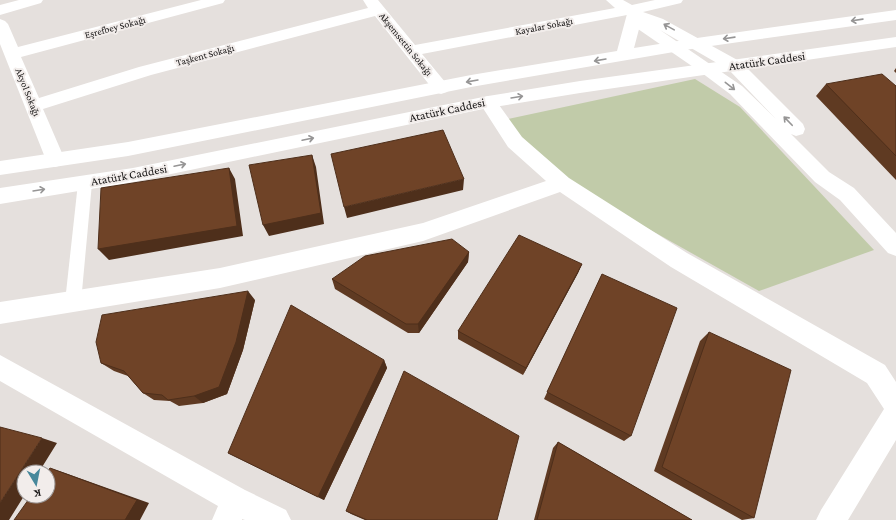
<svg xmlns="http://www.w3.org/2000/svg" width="896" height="520" viewBox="0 0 896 520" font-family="'Crimson Pro',serif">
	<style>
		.green { fill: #c1cba9 }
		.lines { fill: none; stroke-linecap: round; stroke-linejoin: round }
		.service { fill: #fff; fill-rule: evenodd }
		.minor { fill: #fff; fill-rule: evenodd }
		.secondary { fill: #fff; fill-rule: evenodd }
		.wall { fill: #5f3a22 }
		.shaded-wall { fill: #4e2f1b }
		.building { fill: #6f4327; stroke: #4e2f1b }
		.oneway { stroke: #969595 }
		.labels { text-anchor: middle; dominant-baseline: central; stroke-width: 4; stroke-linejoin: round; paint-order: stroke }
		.far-street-label { font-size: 10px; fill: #151313; stroke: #f2edeb }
		.street-label { font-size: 12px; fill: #151313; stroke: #f2edeb }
	</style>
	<rect width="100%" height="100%" fill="#e5e0dd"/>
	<path class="green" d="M695,79L740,107L874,250L759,291L542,169L508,119Z"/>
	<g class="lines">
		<path class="service" d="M85,177L90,179L92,183L81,302L79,307L73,310L67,307L65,302L78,183L80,179Z"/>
		<path class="minor" d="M19,0H43L41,3L0,15V5Z
			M201,0H225L223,3L21,57L39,98L139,67L368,8L363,0H378L415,45L615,8L606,0H623L632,5L655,0H683L681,3L643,12L663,19L741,62L803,124L805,129L803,134L796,136L791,134L829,172L854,188L896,233V256L888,253L840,200L815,182L730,94L702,73L638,29L633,19L627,15L422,54L450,88L447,92L441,94L435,92L375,16L151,75L43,109L65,160L62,165L55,167L48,165L0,44V19L5,21L8,24L18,47ZM660,30L729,70L776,119L742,86Z
			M488,96L494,98L522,137L569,178L687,253L885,365L896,382V440L848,520H816L821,510L884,409L867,383L671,267L560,192L423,241L220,288L0,324V302L220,268L423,223L546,181L508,147L479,102L482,98Z
			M0,355L245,490L286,510L291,520H245L242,519V520H212L218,506L0,381Z"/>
		<path class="secondary" d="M635,9L640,11L643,14L634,48L697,38L896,10V20L697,48L471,87L128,156L0,175V161L128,142L471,75L617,51L627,14L630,11Z
			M896,37V47L580,93L488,108L133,182L0,204V188L133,168L488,96L580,81Z"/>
	</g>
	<path class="wall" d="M896,68V73L894,71Z
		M826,84L896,86V180L816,96Z
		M469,252L468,262L419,333H408L335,289L332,279Z
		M582,264L578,273L523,375L458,339V331Z
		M602,274L631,436L624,441L544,399Z
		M255,300L243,350L227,394L203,403L179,406L170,401L154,400L143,393L128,376L114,371L101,363Z
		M709,332L754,518L742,520L654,471L700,341Z
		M384,360L387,368L324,500L228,453Z
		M558,442L692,520H534L553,448Z
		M346,511L497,520H365L351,514Z"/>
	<path class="shaded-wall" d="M312,155L316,167L324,224L269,236L263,225Z
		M229,168L235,179L243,236L109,260L98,249Z
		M464,179L463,190L347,218L344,207Z
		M469,252L468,262L419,333L418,324Z
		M582,264L578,273L523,375L526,368Z
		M248,291L255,300L243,350L227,394L203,403L194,396Z
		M384,360L387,368L324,500L318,497Z
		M42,438L57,443L39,472H24V496L9,520H0V503Z
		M50,468L65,473L149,503L140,520H125Z"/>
	<path class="building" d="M882,74L896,86V156L826,84Z
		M443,130L464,179L344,207L331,154Z
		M312,155L321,213L263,225L249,165Z
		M229,168L237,226L98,249L101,188Z
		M519,235L582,264L526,368L458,331Z
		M452,239L469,252L418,324H406L332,279L365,256Z
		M602,274L677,308L631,436L547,392Z
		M248,291L236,342L219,387L194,396L168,400L162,395L143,393L124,371L101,363L96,342L102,315Z
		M291,305L384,360L318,497L228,453Z
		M709,332L791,370L754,518L662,467Z
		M404,371L519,436L497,520H367L346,511Z
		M0,427L42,438L0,503Z
		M558,442L692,520H537Z
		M50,468L137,500L125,520H14L31,496H48V472H47Z"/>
	<defs><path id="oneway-shaft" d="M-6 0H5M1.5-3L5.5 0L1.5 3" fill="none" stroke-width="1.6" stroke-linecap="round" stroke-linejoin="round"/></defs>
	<g class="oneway">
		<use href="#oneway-shaft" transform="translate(857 20) rotate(172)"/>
		<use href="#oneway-shaft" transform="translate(669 27) rotate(-151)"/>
		<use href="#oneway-shaft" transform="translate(729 38) rotate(172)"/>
		<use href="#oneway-shaft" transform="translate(600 60) rotate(170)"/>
		<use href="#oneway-shaft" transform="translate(472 81) rotate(170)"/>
		<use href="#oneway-shaft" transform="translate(730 86) rotate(38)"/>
		<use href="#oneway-shaft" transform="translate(517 97) rotate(-9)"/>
		<use href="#oneway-shaft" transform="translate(788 121) rotate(-134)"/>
		<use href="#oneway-shaft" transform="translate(308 139) rotate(-12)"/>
		<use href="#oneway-shaft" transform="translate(180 165) rotate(-12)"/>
		<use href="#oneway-shaft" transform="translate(39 190) rotate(-9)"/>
	</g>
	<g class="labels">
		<g class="far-street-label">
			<text transform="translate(544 26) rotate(-11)">Kayalar Sokağı</text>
			<text transform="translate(115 27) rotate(-15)">Eşrefbey Sokağı</text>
			<text transform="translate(406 44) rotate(51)">Akşemsettin Sokağı</text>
			<text transform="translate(205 55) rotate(-15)">Taşkent Sokağı</text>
			<text transform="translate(28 92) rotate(68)">Akyol Sokağı</text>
		</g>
		<g class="street-label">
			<text transform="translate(767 61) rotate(-8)">Atatürk Caddesi</text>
			<text transform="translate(447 110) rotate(-12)">Atatürk Caddesi</text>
			<text transform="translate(129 175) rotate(-10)">Atatürk Caddesi</text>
		</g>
	</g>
	<g transform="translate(36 484) rotate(170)"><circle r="19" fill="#f2edeb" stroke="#9a9695"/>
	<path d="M0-3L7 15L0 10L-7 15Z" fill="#47889b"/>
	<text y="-6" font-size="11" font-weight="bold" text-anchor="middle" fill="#151313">K</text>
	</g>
</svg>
